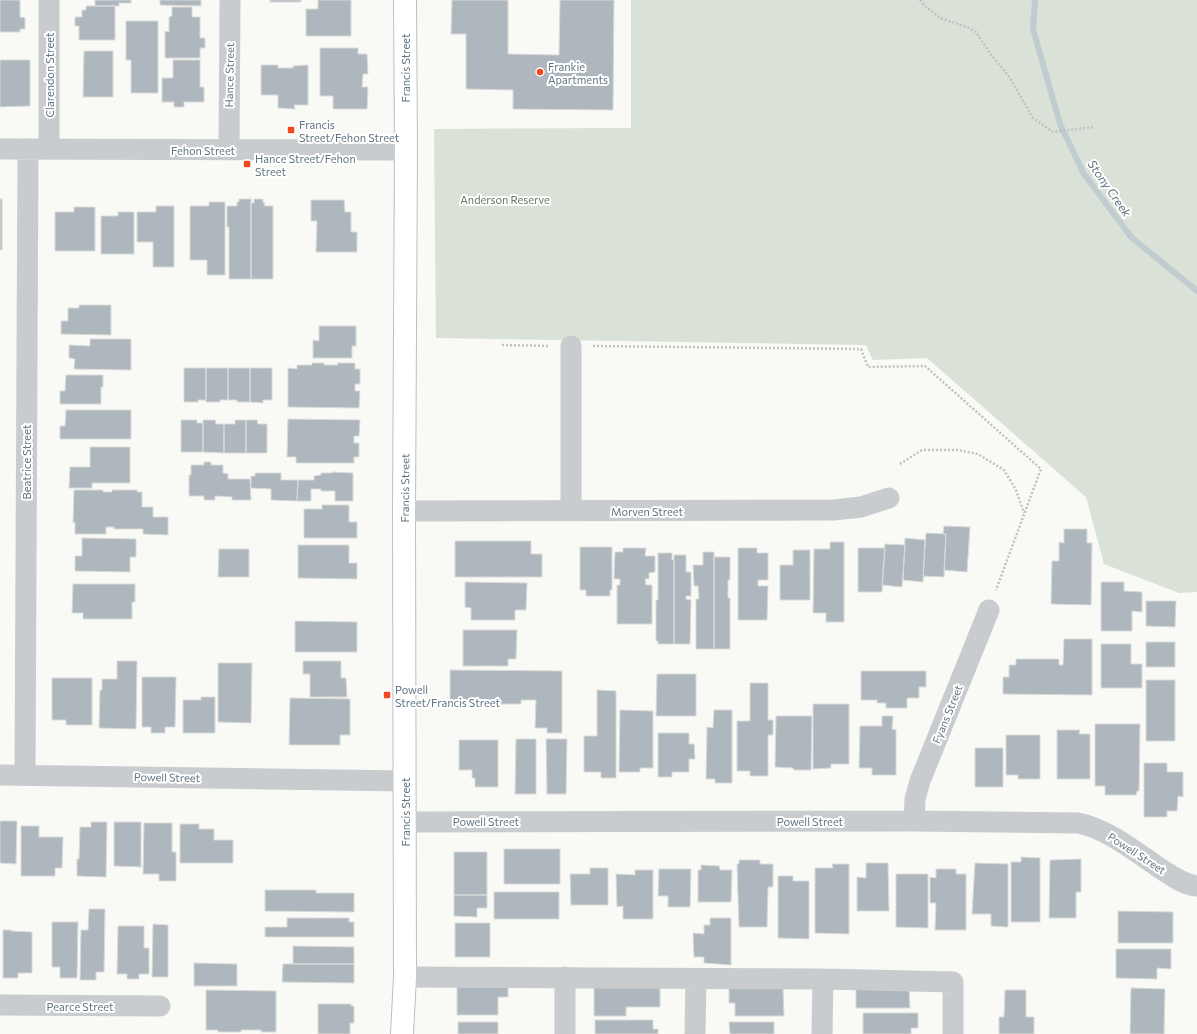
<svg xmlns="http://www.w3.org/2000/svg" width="1197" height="1034" viewBox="0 0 1197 1034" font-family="Commissioner,sans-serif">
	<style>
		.green { fill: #dae1d6 }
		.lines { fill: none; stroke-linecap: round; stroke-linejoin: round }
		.stream { stroke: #bfccd0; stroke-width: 6 }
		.building { fill: #aeb7bd; stroke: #dadad8 }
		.major-casing { stroke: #bbbfc3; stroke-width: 24 }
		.path { stroke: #bfc2c4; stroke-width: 2.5; stroke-dasharray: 2 2; stroke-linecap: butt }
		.minor { stroke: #c8cccf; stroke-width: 21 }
		.major { stroke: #fff; stroke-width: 22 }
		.poi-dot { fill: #f1491d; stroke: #fff; stroke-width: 1.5 }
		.labels { text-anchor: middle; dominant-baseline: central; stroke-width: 4; stroke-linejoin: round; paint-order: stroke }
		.poi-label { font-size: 11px; fill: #617583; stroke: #fff; text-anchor: start }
		.street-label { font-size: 11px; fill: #617583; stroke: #fff }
		.park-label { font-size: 11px; fill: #667a61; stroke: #fff }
		.water-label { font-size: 12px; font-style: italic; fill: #5c757d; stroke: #fff }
	</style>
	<rect width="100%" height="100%" fill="#f9f9f6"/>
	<path class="green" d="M631,0H1197V592L1179,593L1104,564L1086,497L927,358L873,360L866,345L436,338L434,129L631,128Z"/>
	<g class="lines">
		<path class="stream" d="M1035,0L1033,29L1060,124L1084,174L1131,237L1197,291"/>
	</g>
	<path class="building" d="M0,0H20V17L25,18V29H20V32H0Z
		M95,0H131V3H119V6H95Z
		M160,0H201V6L160,5Z
		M270,0H301V2H270Z
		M318,0H351V36H306V9H318Z
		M452,0H508V54L559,55L560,0H614L613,110L513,109V90L466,89V34H451Z
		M86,6H115V40H79V26H75V17H82V10H86Z
		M172,7H192V17H200V38H205V48H200V58H165V31L169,32V17L172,16Z
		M126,21H158V93H131V60H126Z
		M320,48H358V54H367L368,74H363L362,87H368L367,109H333V96H320Z
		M84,51H113V97H83Z
		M0,60H30V106L0,107Z
		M173,60H200V87H204V102H184V107H174V102H162V78H173Z
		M261,65H278V68H293V66L308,65V105H294L295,109L278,108V95H261Z
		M0,199H2V250H0Z
		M239,199H251V279H229V227H227V206H237V202H239Z
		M254,199H263V203H265L264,206H273V279H251V203H254Z
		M311,200H344L345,212H351V232H357V252H316L317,221H311Z
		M209,202H225V275H207V260H190V206H209Z
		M156,206H174V267H153V242H137V212H156Z
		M74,207H95V251H55V212H74Z
		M118,212H134V254H101V216H118Z
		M79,305H111V335L61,334V321H68V308H79Z
		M319,326H356V346H352V358H313V340L319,341Z
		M90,339H131V370L74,369L75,359L69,358V345L90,346Z
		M312,363H324V365H338L337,363H355V369H360V384H355V391H360L359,408L288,407V368L297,369V365H312Z
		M184,368H206V400H198V402H184Z
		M206,368H228V400H220V402H206Z
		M228,368H250V402H237V400H228Z
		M250,368H272V400H263V403L250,402Z
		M66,375H103V387H101V404H60V391H65Z
		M66,410H131V439H60V426H65Z
		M288,419L360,420L359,436H354V443H359V457H354V463H296V457H287Z
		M181,420H197V423H203V452H181Z
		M203,420H215L216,424H224V453L203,452Z
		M235,420H246V453H224V424H235Z
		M246,420H257L258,424H267V453H246Z
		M90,447H130V483H92V488H69L70,467H90Z
		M204,462H211V465H223V473L228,474V479H250L251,500H232V497L215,496V500H204V496H189V475H191V465H204Z
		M332,472L353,473V501H335V491H321V489H311V501H297L298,480H314V476L321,475V473H332Z
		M255,473H281V480H298L297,501L271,500V489L251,488V476H255Z
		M74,490H103V492H112V490H137V492H142V507H153V517H168V535L143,534V529H114V527H106V534H75V522L73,523Z
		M322,505H349V522H357V538H304V509H322Z
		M944,526L970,527L967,572L944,570L946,534H943Z
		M1064,529H1087V543H1092L1091,605L1051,604L1052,561H1059V542L1064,543Z
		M926,533L946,534L944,577L923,576Z
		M82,538L136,539V557H130V572L75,571V556H82Z
		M905,538L925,540L923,582L903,580Z
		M455,541H531V554H542V577H455Z
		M830,542H844V622H826V613H813L814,549H830Z
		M885,544L905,545L902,587L882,585Z
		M298,545H349V563H357V579L298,578Z
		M580,547H612V590H610V596H586V590H580Z
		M623,548H646L645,556H655V572L649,573V579H645L646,585H652V624H617V585H620V579H614L615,552H623Z
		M738,548H757V553H768V580H758V586H768L767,620H738Z
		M858,548H885L882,592H858Z
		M219,549H249V577H218Z
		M793,550H810V600H780V565H793Z
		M703,552H714V649H696V599H699L698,586H694L693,565H703Z
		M658,553H672V560H674V644H658V641H656V600H658Z
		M674,555H686V572H691V596H686V599L691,600L690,644H674Z
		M714,557H730V580H728V598H730V649H714Z
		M465,582L527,583L526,610H515V620H471V608L465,607Z
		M1101,582H1124V591L1142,592V612L1132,611V631H1101Z
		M73,584H135V602H132V619H83V613H72Z
		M1146,601H1176L1175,627L1146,626Z
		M295,621L357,622V652H295Z
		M463,630H517L516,659H508V666H463Z
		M1064,639H1092V695L1003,694V677H1009V665H1016V659H1059V665H1063Z
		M1146,642H1175V667H1146Z
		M1101,644H1131V664H1142V688H1101Z
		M117,661H137L136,729L99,728L100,690H102V679H117Z
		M303,661H341V678H346L347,697H310V674H303Z
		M218,663H252L251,723L218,722Z
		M450,670L562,671V733H547V728H535L536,700H521V704H460L461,700H450Z
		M861,671H926V687H919V698H907V708H886V703H877V700H861Z
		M657,674H696V716H656Z
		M142,677H176L175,727H165V733H151V727H142Z
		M52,678H92V725H66V720H52Z
		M1146,680H1175V741H1146Z
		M750,683H768V720H773V735H768V776H750V771H737V721H750Z
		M597,690L616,691V778H601V772H584V736H597Z
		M201,697H215V733H183V700H201Z
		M290,698L350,699V735H340V745H289Z
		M813,704H849V764H831V768L813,769Z
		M620,710L653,711V768H640V772H619Z
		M714,710H732V783H715V779H706L707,727L713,728Z
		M776,716H812L811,770H794L793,768L775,767Z
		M882,716H893L892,729L896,730V775H872V768H859L860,726H882Z
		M1095,724H1140L1139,791H1137L1136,795H1105V786H1095Z
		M1057,730H1080L1079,734H1090V779H1057Z
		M658,733H689V744H694L695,759H689V772H672V777H658Z
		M1006,735H1040V779H1018V775H1006Z
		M516,739H536V794H515Z
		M546,739H567L566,794H547Z
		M459,740H498V787H475V778H472V770H459Z
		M975,748H1003V787H975Z
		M1144,763H1167V772H1183V797L1178,796L1177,811H1167V817H1144Z
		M0,821H17L16,864L0,863Z
		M91,822H107L106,877L77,876V859H79L80,827H91Z
		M114,822H141V867L114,866Z
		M144,823H172V852H176V881H159V874H143Z
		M180,824H199V829H214V840H233V863H180Z
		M21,826H39V837H63L62,868H55V876H21Z
		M504,849H560V884H504Z
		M454,852H487V895H454Z
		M1021,857L1040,858V922H1011V862H1021Z
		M1081,859V892H1076V918H1049L1050,860Z
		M739,860H760V864H773V887H768L767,927H739L737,864H739Z
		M866,863H888L889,911H857V877L866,878Z
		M975,863L1008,864V927L991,926V914H972Z
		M832,864H849V934L815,933V868H833Z
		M701,865L719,866L720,870H732L731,902H698V870H701Z
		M590,868H608V905H571L570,874H590Z
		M659,869H691L690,907H668V896H658Z
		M936,869H956V874H966V930H935L936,903H930V877L936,878Z
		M635,870H653V919H623V906L617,907L616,874L635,875Z
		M896,874H928V928L896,927Z
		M778,876H793V881H809V939L778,938Z
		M265,890H316V893H354V912L265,911Z
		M494,892H559V919H494Z
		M454,895H487V908H477V917L454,916Z
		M89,909H105L104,972H96V980H80L81,930H88Z
		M1118,911L1173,912V943H1118Z
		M287,918H349V922H354V937H265V927H287Z
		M710,918H731V965L704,963V957H694L693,933L704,934V925H710Z
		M52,922H78L77,978H60V967H52Z
		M455,923H490V957H455Z
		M153,924L168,925V977H152Z
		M118,926H144V948H149V974H139V979H127V974H117Z
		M3,930H11V931L32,932V973H18V978H3Z
		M293,946L354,947V964H293Z
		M1116,949H1171V969L1157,968V979L1116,978Z
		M194,963L237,964V986H194Z
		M283,964H354V983L282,982Z
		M508,983V997H498V1015H457V985Z
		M594,986H660V1007H626V1016H594Z
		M729,987L783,988L784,1016H735V1003H729Z
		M1131,988L1165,989L1164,1034H1130Z
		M856,989H909L910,1008H856Z
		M206,990L276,991V1032H261V1030H241V1032H218V1030H206Z
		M1005,990H1026V1017H1034V1034H999V1017H1004Z
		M318,1004H351V1006H354V1023H350V1034H318Z
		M863,1013H918V1028H911V1034H863Z
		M595,1020H653V1029H658V1034H595Z
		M458,1022H498V1034H458Z
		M729,1022H774V1034H730Z"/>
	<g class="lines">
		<defs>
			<g id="major">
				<path id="s1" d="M402,1034L405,977L404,511L406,150L405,0"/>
			</g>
		</defs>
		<use href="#major" class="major-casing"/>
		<path class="path" d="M920,0L925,6L940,18L967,27L976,32L989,52L1010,78L1033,118L1053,132L1093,127
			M502,345L550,346
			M593,346L861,349L868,367L925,366L1041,469L996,590
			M900,464L922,450H957L978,454L1004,470L1016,490L1024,513"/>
		<path class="minor" d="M0,149L406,150
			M49,149V0
			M229,150L230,0
			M404,511L834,510L861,507L889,498
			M571,511V346
			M0,775L405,781
			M25,775L28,149
			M914,821L915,799L920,781L989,610
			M405,822L914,821L1078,823C1108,829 1136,852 1161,869C1172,876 1184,885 1197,886
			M405,977L823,979L953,982V1034
			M0,1005L160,1006
			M565,1034V977
			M695,1034L696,979
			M822,1034L823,979"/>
		<use href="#major" class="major"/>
	</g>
	<g class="poi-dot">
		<circle cx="540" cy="72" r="4"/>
		<rect x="287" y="126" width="8" height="8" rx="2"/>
		<rect x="243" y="160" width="8" height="8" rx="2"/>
		<rect x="383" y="691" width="8" height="8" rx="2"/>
	</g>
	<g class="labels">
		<g class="poi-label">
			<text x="548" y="66">Frankie<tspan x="548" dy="13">Apartments</tspan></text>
			<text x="299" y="124">Francis<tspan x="299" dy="13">Street/Fehon Street</tspan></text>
			<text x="255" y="158">Hance Street/Fehon<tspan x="255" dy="13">Street</tspan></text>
			<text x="395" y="689">Powell<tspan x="395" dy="13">Street/Francis Street</tspan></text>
		</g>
		<g class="street-label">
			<text transform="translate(405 68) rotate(-90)">Francis Street</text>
			<text transform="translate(49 75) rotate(-90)">Clarendon Street</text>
			<text transform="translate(229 75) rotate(-89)">Hance Street</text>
			<text x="203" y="150">Fehon Street</text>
			<text transform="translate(26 462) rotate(-90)">Beatrice Street</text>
			<text stroke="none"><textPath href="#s1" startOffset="546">Francis Street</textPath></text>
			<text x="647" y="511">Morven Street</text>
			<text transform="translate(947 714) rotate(-68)">Fyans Street</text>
			<text transform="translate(167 777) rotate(1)">Powell Street</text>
			<text transform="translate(405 812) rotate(-90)">Francis Street</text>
			<text x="486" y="821">Powell Street</text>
			<text x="810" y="821">Powell Street</text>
			<text transform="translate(1137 853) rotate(33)">Powell Street</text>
			<text x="80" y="1006">Pearce Street</text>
		</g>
		<g class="park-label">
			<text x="505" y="199">Anderson Reserve</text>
		</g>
		<g class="water-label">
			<text transform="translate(1110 188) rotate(55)">Stony Creek</text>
		</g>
	</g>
</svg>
